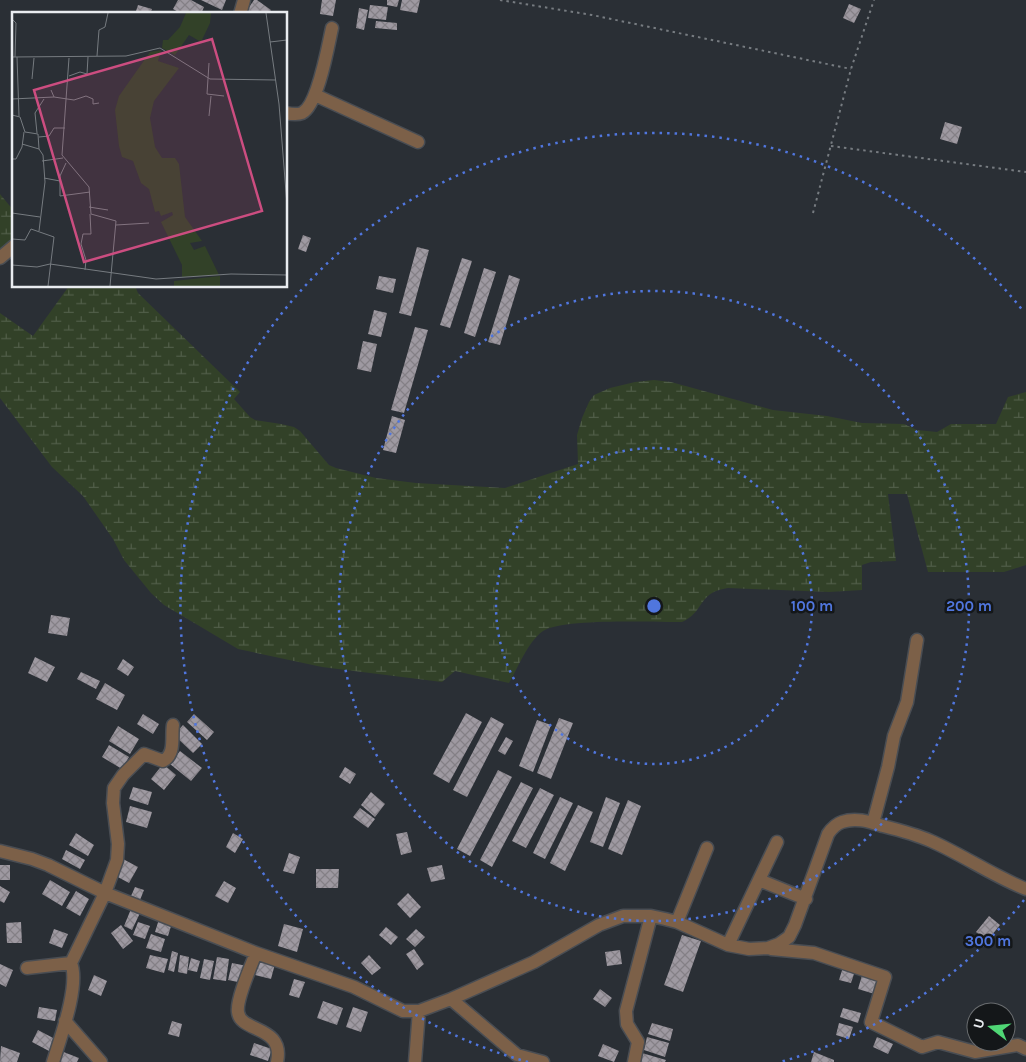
<svg xmlns="http://www.w3.org/2000/svg" width="1026" height="1062" viewBox="0 0 1026 1062" font-family="Karla,sans-serif">
	<style>
		.wetland { fill: url(#wetland-marsh) }
		.building { fill: url(#building-cross-hatch) }
		.lines { fill: none; stroke-linecap: round; stroke-linejoin: round }
		.minor-casing { stroke: #494d53; stroke-width: 15 }
		.path { stroke: #777c81; stroke-width: 2; stroke-dasharray: 2.5 4; stroke-linecap: butt }
		.minor { stroke: #7c6048; stroke-width: 12 }
		.ring { fill: none; stroke: #5076de; stroke-width: 2.5; stroke-dasharray: 2.5 5 }
		.inset-road { fill: none; stroke: #767b80; stroke-width: 1 }
		.view { fill: #cc4d80; fill-opacity: 0.15; stroke: #cc4d80; stroke-width: 2.5 }
		.inset-edge { fill: none; stroke: #e9ecf0; stroke-width: 2.5 }
		.centre { fill: #5076de; stroke: #141719; stroke-width: 2.5 }
		.ring-label { font-size: 15px; text-anchor: middle; font-weight: bold; fill: #5076de; stroke: #141719; stroke-width: 5; stroke-linejoin: round; paint-order: stroke }
	</style>
	<defs>
		<pattern id="wetland-marsh" width="20" height="14" patternUnits="userSpaceOnUse" patternTransform="scale(1.25)"><rect width="20" height="14" fill="#324128"/><path d="M1 5h8M5 5V1M11 12h8M15 12V8" fill="none" stroke="#505d48"/></pattern>
		<pattern id="building-cross-hatch" width="8" height="8" patternUnits="userSpaceOnUse" patternTransform="scale(1.25)"><rect width="8" height="8" fill="#9e99a1"/><path d="M0 0l8 8M0 8l8-8" fill="none" stroke="#848086"/></pattern>
	</defs>
	<rect width="100%" height="100%" fill="#2a2f35"/>
	<path class="wetland" d="M0,194L14,211V242L0,256Z
		M69,286H135L138,293L240,392L234,399L250,417L255,420L281,424L294,427L300,431L329,465L336,468L376,478L416,483L505,488L578,464L577,435L582,418L589,402L594,395L610,388L635,382L654,380L671,382L773,410L827,416L862,423L904,424L917,430L937,432L951,424H996L1008,397L1026,392V565L1004,572H928L907,494H888L896,561L871,562L862,565V590L829,592L728,588C723,589 717,590 712,593C699,601 700,614 682,622C655,622 562,618 543,631C527,643 519,666 509,683L455,671L442,682L322,667L238,649L164,605L151,593L124,560L113,539L83,496L52,467L0,398V313L33,336Z"/>
	<path class="building" d="M178,0H191L204,7L201,14H182L173,9Z
		M201,0H226L222,10Z
		M254,0H257L271,10L268,14L245,13Z
		M322,0H336L333,16L320,14Z
		M387,0H399L397,7L387,5Z
		M402,0H420L417,13L400,10Z
		M849,4L861,9L854,23L843,18Z
		M138,5L152,9L150,14H135Z
		M370,5L388,7L386,20L368,18Z
		M359,8L368,10L364,30L356,28Z
		M376,21L397,23V30L375,28Z
		M945,122L962,127L957,144L940,139Z
		M303,235L311,238L306,252L298,249Z
		M417,247L429,250L411,316L399,313Z
		M462,258L472,261L450,328L440,325Z
		M484,268L496,272L475,337L464,333Z
		M509,275L520,279L500,345L488,342Z
		M379,276L396,279L393,293L376,289Z
		M374,310L387,313L381,337L368,334Z
		M415,327L428,330L404,413L391,410Z
		M363,341L377,344L371,372L357,369Z
		M392,416L405,420L396,453L383,450Z
		M51,615L70,618L67,636L48,633Z
		M35,657L55,667L47,682L28,673Z
		M123,659L134,667L128,676L117,669Z
		M81,672L100,681L96,689L77,679Z
		M105,683L125,695L117,710L96,699Z
		M466,713L482,722L449,783L433,774Z
		M143,714L159,724L153,734L137,724Z
		M194,714L214,732L207,740L187,722Z
		M491,717L504,724L467,797L453,790Z
		M559,718L573,723L551,779L537,773Z
		M537,720L551,725L533,772L519,766Z
		M183,725L202,744L193,753L174,735Z
		M118,726L139,739L130,754L109,741Z
		M506,737L513,741L505,755L498,751Z
		M109,745L129,757L122,769L102,757Z
		M180,751L202,768L191,781L170,764Z
		M163,764L176,775L164,790L151,779Z
		M345,767L356,774L350,784L339,777Z
		M498,770L512,777L470,856L457,849Z
		M521,782L533,788L492,867L480,860Z
		M133,787L152,792L148,805L129,799Z
		M540,788L554,795L526,848L512,841Z
		M371,792L385,804L375,817L361,805Z
		M560,797L573,803L545,859L533,853Z
		M606,797L620,803L603,847L590,842Z
		M628,800L641,806L622,855L608,849Z
		M578,805L593,812L565,871L550,863Z
		M130,806L152,812L147,828L126,822Z
		M360,808L375,819L368,828L353,817Z
		M407,832L412,852L401,855L396,834Z
		M76,833L94,845L88,856L69,845Z
		M233,833L243,839L235,853L226,847Z
		M66,850L85,860L80,869L62,859Z
		M289,853L300,857L294,874L283,871Z
		M123,859L138,867L129,883L114,875Z
		M0,865H10V880H0Z
		M442,865L445,879L431,882L427,868Z
		M316,869H339L338,888H316Z
		M50,880L70,892L62,906L42,894Z
		M224,881L236,888L228,903L215,896Z
		M0,886L10,892L4,903L0,901Z
		M135,887L144,890L140,900L131,896Z
		M76,891L89,899L80,916L66,908Z
		M408,893L421,907L410,918L397,904Z
		M131,909L140,913L132,930L124,926Z
		M989,916L1000,925L987,941L976,932Z
		M159,919L172,923L168,936L155,932Z
		M21,922L22,943H7L6,923Z
		M138,922L150,926L145,939L133,935Z
		M284,924L303,929L297,952L278,946Z
		M121,925L133,941L123,949L111,933Z
		M386,927L398,937L391,945L379,935Z
		M54,929L68,934L62,948L49,943Z
		M416,929L425,937L415,947L406,939Z
		M151,934L165,939L161,952L146,948Z
		M682,935L701,941L683,992L664,985Z
		M414,949L424,964L417,970L406,954Z
		M620,950L622,964L607,966L605,952Z
		M172,951L178,953L174,972L168,970Z
		M150,955L168,959L164,973L146,968Z
		M180,955L189,957L187,974L178,972Z
		M369,955L381,968L372,975L361,963Z
		M217,957L229,959L226,981L213,979Z
		M191,958L200,961L197,972L188,970Z
		M204,959L214,961L210,980L200,978Z
		M259,960L275,964L271,979L255,975Z
		M232,963L247,966L243,983L228,980Z
		M0,964L13,970L6,987L0,984Z
		M843,967L855,971L851,983L839,980Z
		M863,972L873,975L868,992L858,989Z
		M94,975L107,981L101,996L88,990Z
		M873,975L883,978L878,995L868,992Z
		M294,979L305,982L299,998L289,995Z
		M600,989L612,998L605,1007L593,999Z
		M323,1001L343,1008L337,1025L317,1018Z
		M39,1007L57,1010L55,1021L37,1018Z
		M353,1007L368,1012L361,1032L346,1027Z
		M843,1008L861,1013L858,1023L840,1017Z
		M172,1021L182,1024L179,1037L168,1034Z
		M652,1023L673,1029L670,1041L648,1034Z
		M839,1023L853,1027L849,1039L836,1035Z
		M38,1030L55,1039L49,1051L32,1042Z
		M647,1037L669,1043L665,1057L644,1050Z
		M877,1037L893,1044L888,1054L873,1047Z
		M254,1043L272,1049L268,1061L250,1055Z
		M603,1044L619,1051L614,1062L598,1056Z
		M1,1046L20,1053L17,1062H0Z
		M61,1051L79,1058L77,1062H57Z
		M814,1052L834,1060V1062H811Z
		M642,1053L666,1060L665,1062H640Z"/>
	<g class="lines">
		<defs>
			<path id="minor" d="M240,14L244,0
				M315,95L418,142
				M286,113C291,114 297,115 302,113C318,105 328,46 332,28
				M0,258L14,246
				M873,823L888,767L894,736L907,702L917,640
				M0,851L32,859L48,865L105,893L256,953L354,987L403,1011H419L451,999L534,962L599,925L623,916H651L665,919L677,922L728,945L749,949L768,948L779,944L789,937L795,925L828,834C832,828 836,824 842,822C856,817 870,822 883,826C899,830 915,834 931,841C963,855 993,876 1026,889
				M759,880L806,899
				M677,922L707,848
				M728,945L777,842
				M771,949L814,953L885,977L871,1022L922,1047L938,1042L975,1052L1018,1045L1026,1049
				M256,953C251,966 236,1000 238,1012C240,1033 285,1025 277,1062
				M27,968L71,963L105,893L117,860L118,844L113,803L114,788L123,775L144,754L163,761C176,754 171,737 173,725
				M451,999L517,1055L543,1062
				M65,1021L101,1062
				M53,1062C60,1039 80,985 71,963
				M415,1062L419,1011
				M634,1062L638,1042L627,1024L626,1011L651,916"/>
		</defs>
		<use href="#minor" class="minor-casing"/>
		<path class="path" d="M500,0L592,15L851,69
			M831,146L1026,172
			M813,213L851,69L874,0"/>
		<use href="#minor" class="minor"/>
	</g>
	<g class="ring">
		<circle cx="654" cy="606" r="158"/>
		<circle cx="654" cy="606" r="315"/>
		<path d="M1024 900A473 473 0 0 1 780 1062M528 1062A473 473 0 1 1 1024 312"/>
	</g>
	<g transform="translate(12 12)">
		<rect width="275" height="275" fill="#2a2f35"/>
		<path d="M208,264V274H162V269Z" fill="#324128"/>
		<path d="M174,1H199L198,11L189,30L177,23L163,43L150,36L151,28H156L168,15ZM149,38L146,49L167,56L142,89L138,106L143,135L150,146H163L167,152L173,205L190,229L178,231L182,238L193,234L207,263L170,265V253L149,210L161,203L160,200L149,204L147,199L143,200L137,177L129,171L121,149L110,145L107,134L103,98L107,84L138,40Z" fill="#324128"/>
		<path class="inset-road" d="M254,1L267,92L275,193M0,7L4,11L3,45M258,30L275,28M85,44L87,18L93,15L96,1M0,45L114,44L148,36L198,67L264,68M5,45L7,104M57,46L50,143L77,175L79,202L104,209L98,274M197,51L195,82L212,84M57,64L68,60L75,62L76,45M20,67L22,46M39,78L42,85L62,88L74,84L81,87V92L87,91M0,87L42,85M0,103L8,105L13,120L26,122L27,137M197,104L199,84M25,121L23,101L32,87M27,125L37,124L42,116H53M10,132L27,137L31,143L33,170L27,219M0,147H4L10,135L12,120M30,149L51,146M54,151L48,164V184L78,180M32,166L48,169M77,195L96,198M0,201L28,205M104,213L137,211M0,227L13,228L19,217L42,225L36,274M0,253L25,255L38,252L144,267L219,262L275,263M73,258L74,248L69,232L71,222H79L78,202"/>
		<path class="view" d="M200,27L250,199L72,250L22,78Z"/>
		<rect width="275" height="275" class="inset-edge"/>
	</g>
	<circle cx="654" cy="606" r="8" class="centre"/>
	<g class="ring-label">
		<text x="812" y="611">100 m</text>
		<text x="969" y="611">200 m</text>
		<text x="988" y="946">300 m</text>
	</g>
	<g transform="translate(991 1027) rotate(286)"><circle r="24" fill="#141719" stroke="#696c6f"/>
	<path d="M0-4L9 19L0 12L-9 19Z" fill="#4fd675"/>
	<text y="-8" font-size="14" font-weight="bold" text-anchor="middle" fill="#e9ecf0">U</text>
	</g>
</svg>
